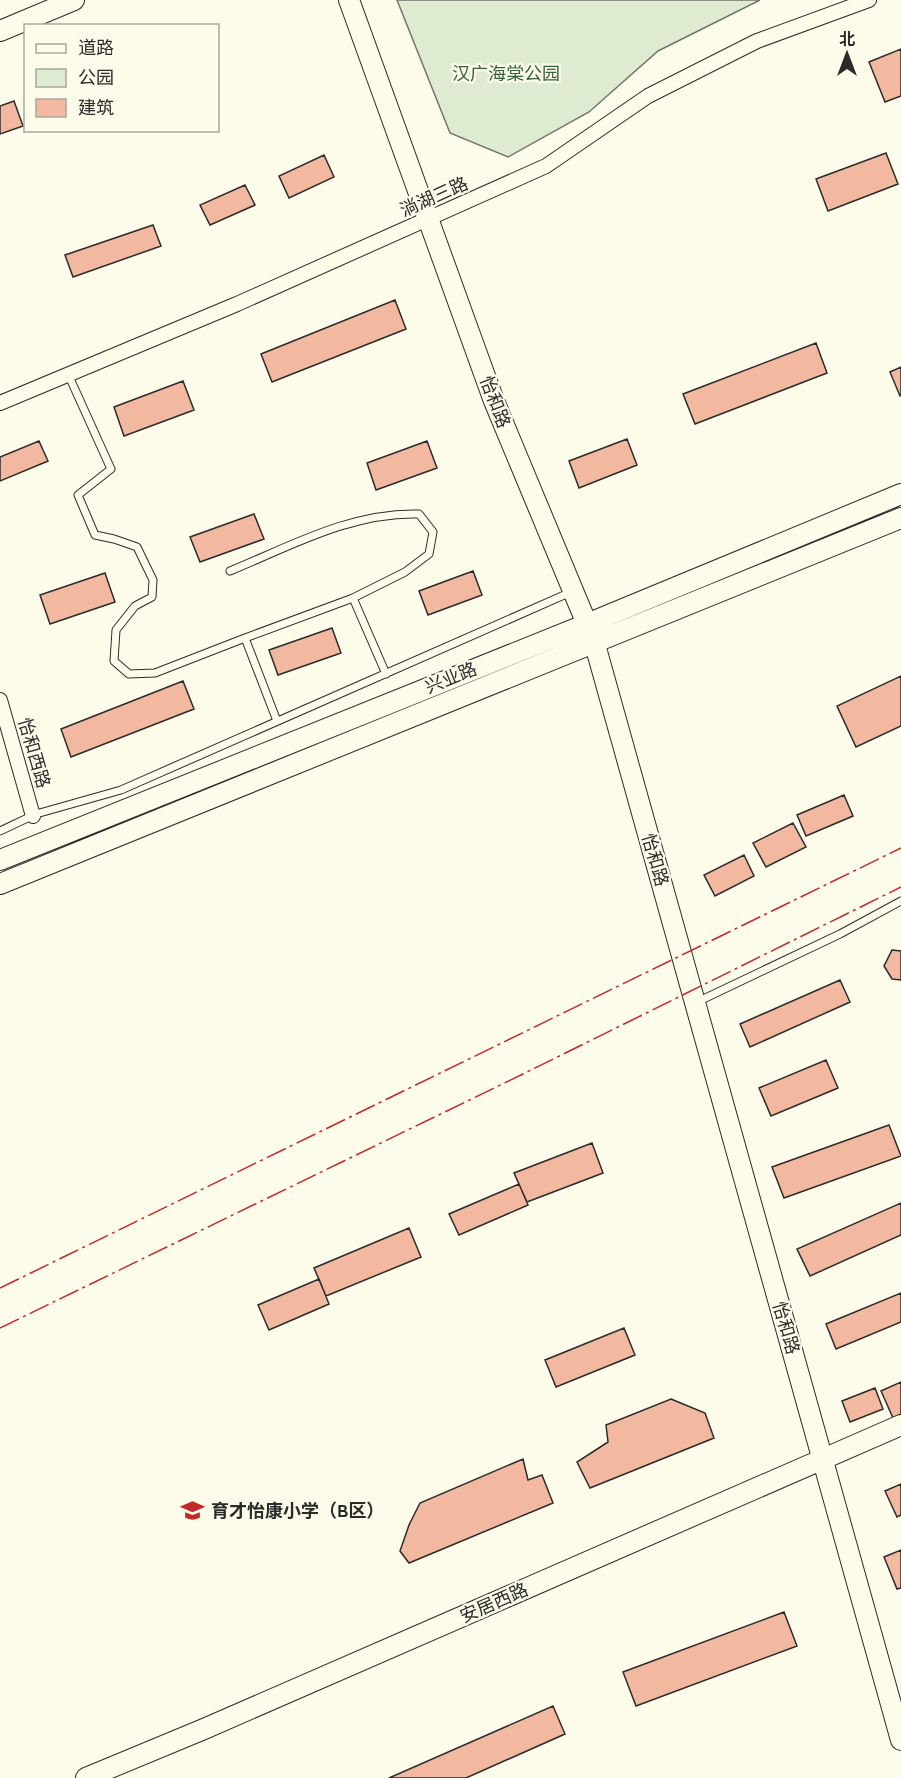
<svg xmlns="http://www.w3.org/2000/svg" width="901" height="1778" viewBox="0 0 901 1778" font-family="Cabin,'Noto Sans SC',sans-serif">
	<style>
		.green { fill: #deebd1; stroke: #74746e; stroke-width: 1.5 }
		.building { fill: #f2b8a0; stroke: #2b2b2b; stroke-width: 1.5 }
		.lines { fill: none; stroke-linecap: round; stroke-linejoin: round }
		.lane-casing { stroke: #2b2b2b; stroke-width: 9 }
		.street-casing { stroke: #2b2b2b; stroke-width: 16 }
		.secondary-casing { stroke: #2b2b2b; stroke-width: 22 }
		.lane { stroke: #fdfbea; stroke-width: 7 }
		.street { stroke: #fdfbea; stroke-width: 14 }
		.secondary { stroke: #fdfbea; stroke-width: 20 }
		.power { stroke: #c62828; stroke-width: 1.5; stroke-dasharray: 21 4.5 3 4.5; stroke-linecap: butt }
		.labels { text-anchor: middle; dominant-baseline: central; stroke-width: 4.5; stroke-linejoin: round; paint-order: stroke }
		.park-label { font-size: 18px; fill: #34623c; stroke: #fdfbea }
		.street-label { font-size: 18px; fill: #2b2b2b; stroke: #fdfbea }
		.poi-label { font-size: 18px; font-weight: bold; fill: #2b2b2b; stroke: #fdfbea; text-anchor: start }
	</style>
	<rect width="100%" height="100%" fill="#fdfbea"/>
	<path class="green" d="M397,0H760L658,51L589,112L508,157L450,133Z"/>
	<path class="building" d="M901,49V96L885,102L869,62Z
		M14,101L23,126L0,134V106Z
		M886,153L898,184L828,211L816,179Z
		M324,155L334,177L289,198L279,176Z
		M245,185L255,205L210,225L200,205Z
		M153,225L161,246L73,277L65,255Z
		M395,300L406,329L272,382L261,354Z
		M816,343L827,373L695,424L683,394Z
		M901,367V395L900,396L890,372Z
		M183,381L194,410L124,436L114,407Z
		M627,439L637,465L579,488L569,461Z
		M39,441L48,461L0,481V457Z
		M427,441L437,468L376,490L367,463Z
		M254,514L264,539L200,562L190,537Z
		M473,571L482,595L428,615L419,591Z
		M105,573L115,602L50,624L40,595Z
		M332,628L341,653L278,675L269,650Z
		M901,676V726L856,747L837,706Z
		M183,681L194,709L71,757L61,729Z
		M844,795L853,816L806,836L797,815Z
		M793,823L806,847L766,867L753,843Z
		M744,855L754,876L715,896L704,875Z
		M892,950L901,951V980L892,979L884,966Z
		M840,980L850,1002L750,1047L740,1024Z
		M826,1060L838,1088L771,1116L759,1088Z
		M889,1125L901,1156L784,1198L772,1167Z
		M592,1143L603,1173L527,1202L514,1173Z
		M519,1184L528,1205L459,1235L449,1214Z
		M901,1203V1235L810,1276L797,1249Z
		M409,1228L421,1257L326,1296L314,1268Z
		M319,1279L329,1304L269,1330L258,1305Z
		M901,1293V1322L836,1349L826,1324Z
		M624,1328L635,1355L556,1387L545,1360Z
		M901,1382V1414L893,1418L881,1391Z
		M875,1388L883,1409L850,1422L842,1401Z
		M671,1399L705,1413L714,1438L590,1488L577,1462L608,1442L606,1425Z
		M523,1459L528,1480L542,1475L553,1503L409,1563L400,1551L409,1525L420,1503Z
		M901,1484V1515L897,1517L885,1491Z
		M901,1550V1588L897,1589L884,1557Z
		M784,1612L797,1646L636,1706L623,1672Z
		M553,1706L565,1734L466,1778H389Z"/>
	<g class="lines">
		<defs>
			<path id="lane" d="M68,374L111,469L78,495L95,535L114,539L137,547L153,580L152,597L135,606L116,630L114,661L129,674L155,673L245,638
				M230,571C291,546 351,512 419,514L433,532L429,554L405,572L353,598
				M277,721L245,638L353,598L386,674
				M0,831L36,814L121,790L571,592
				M697,1002L840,934L901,901"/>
			<path id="street" d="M0,403L237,304L546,166L648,96L757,41L869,0
				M0,700L33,816"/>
			<path id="secondary" d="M349,0L494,401L594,641L901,1740
				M0,31L74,0
				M0,860L587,624L901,494
				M0,884L901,518
				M86,1778L204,1729L901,1425"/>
		</defs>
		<use href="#lane" class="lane-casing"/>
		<use href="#street" class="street-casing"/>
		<use href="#secondary" class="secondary-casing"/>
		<use href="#lane" class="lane"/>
		<use href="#street" class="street"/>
		<use href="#secondary" class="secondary"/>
		<path class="power" d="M0,1288L901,848
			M0,1328L523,1074L901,887"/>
	</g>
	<defs>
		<symbol id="school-bare" viewBox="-9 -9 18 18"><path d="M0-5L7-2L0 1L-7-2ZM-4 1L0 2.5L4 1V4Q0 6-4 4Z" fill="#c62828" stroke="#fdfbea" stroke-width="2.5" paint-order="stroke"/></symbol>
	</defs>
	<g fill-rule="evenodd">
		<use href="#school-bare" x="176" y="1494" width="33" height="33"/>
	</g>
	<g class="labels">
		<g class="park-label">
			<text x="506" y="74">汉广海棠公园</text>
		</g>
		<g class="street-label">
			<text transform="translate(434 197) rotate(-24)">淌湖三路</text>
			<text transform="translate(495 402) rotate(69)">怡和路</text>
			<text transform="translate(451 678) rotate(-22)">兴业路</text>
			<text transform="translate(34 753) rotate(74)">怡和西路</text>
			<text transform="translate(655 860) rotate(74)">怡和路</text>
			<text transform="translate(786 1328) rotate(74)">怡和路</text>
			<text transform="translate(494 1603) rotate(-24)">安居西路</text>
		</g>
		<g class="poi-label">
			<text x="211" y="1511">育才怡康小学（B区）</text>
		</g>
	</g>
	<rect x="24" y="24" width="195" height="108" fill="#fdfbea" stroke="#a9a89e" stroke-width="1.5"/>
	<rect x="36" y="44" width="30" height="9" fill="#fdfbea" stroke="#a9a89e" stroke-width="1.5"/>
	<text x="78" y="54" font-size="18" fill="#2b2b2b">道路</text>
	<rect x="36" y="69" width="30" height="18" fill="#deebd1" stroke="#a9a89e" stroke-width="1.5"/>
	<text x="78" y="84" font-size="18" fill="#2b2b2b">公园</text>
	<rect x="36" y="99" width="30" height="18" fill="#f2b8a0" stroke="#a9a89e" stroke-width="1.5"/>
	<text x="78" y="114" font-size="18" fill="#2b2b2b">建筑</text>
	<g transform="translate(847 54)" stroke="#fdfbea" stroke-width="4.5" paint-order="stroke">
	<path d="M0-4.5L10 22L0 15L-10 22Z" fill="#2b2b2b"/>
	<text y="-9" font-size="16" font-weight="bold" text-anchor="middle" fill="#2b2b2b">北</text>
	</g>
</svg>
